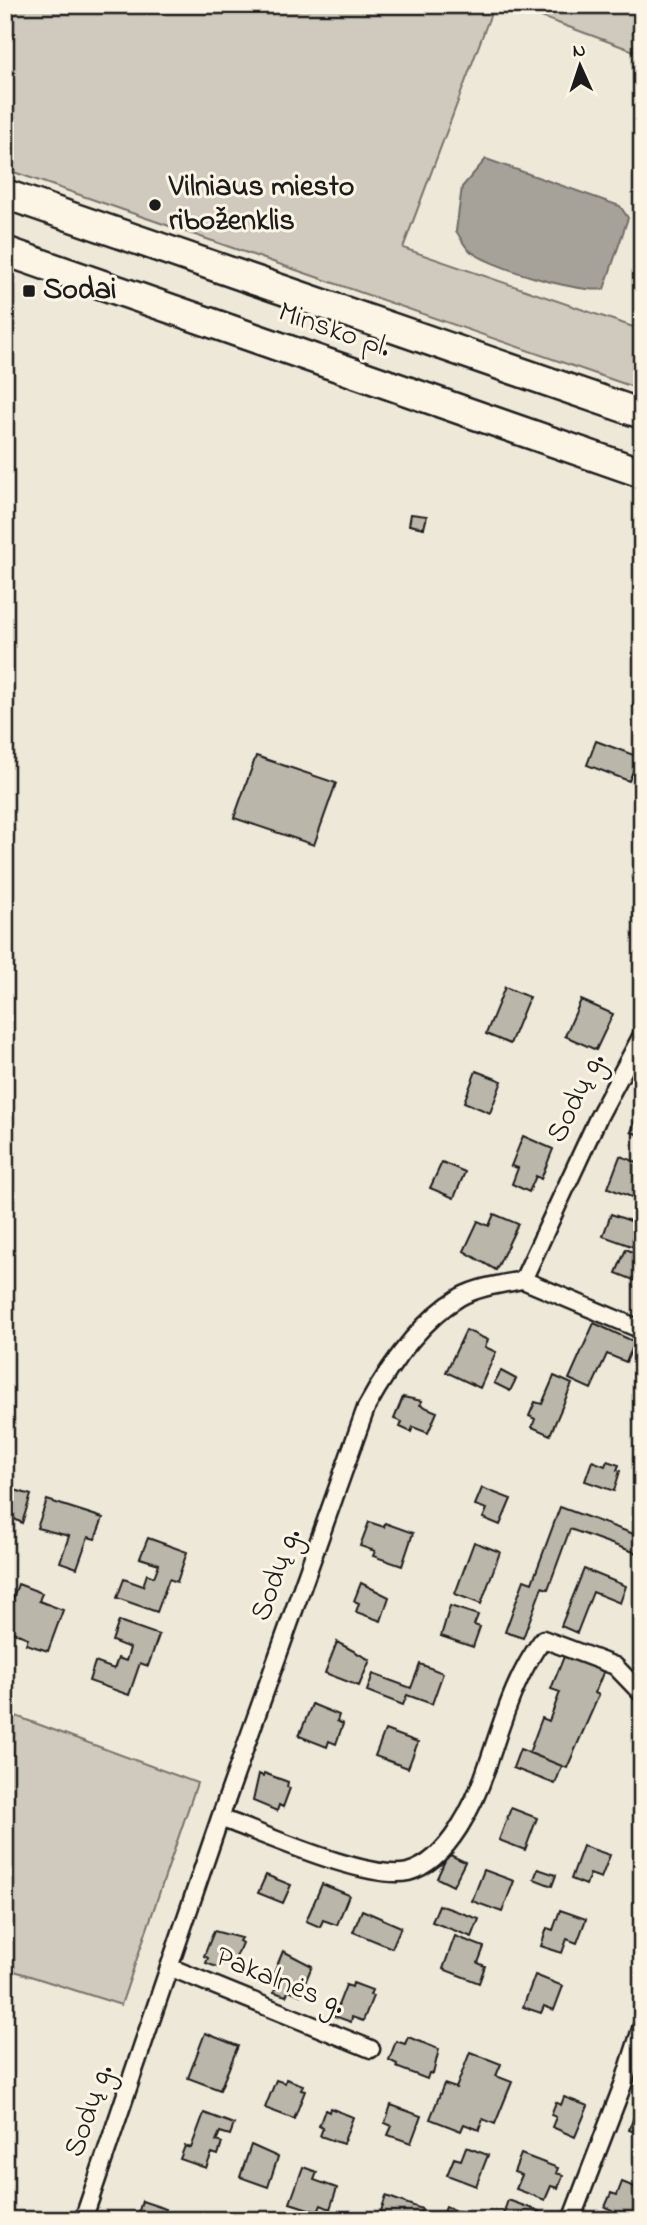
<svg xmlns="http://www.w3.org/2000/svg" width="647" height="2225" viewBox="0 0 647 2225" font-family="'Indie Flower',sans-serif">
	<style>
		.green { fill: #cfcabd; stroke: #76736c; stroke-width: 2 }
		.water { fill: #a7a299; stroke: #6f6c67; stroke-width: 2 }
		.building { fill: #bab6aa; stroke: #1c1c1c; stroke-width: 2 }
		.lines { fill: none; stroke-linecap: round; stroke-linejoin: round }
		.minor-casing { stroke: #1c1c1c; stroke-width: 21 }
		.trunk-casing { stroke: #1c1c1c; stroke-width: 33 }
		.minor { stroke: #fcf5e5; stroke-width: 16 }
		.trunk { stroke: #fcf5e5; stroke-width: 28 }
		.poi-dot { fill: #1c1c1c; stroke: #fcf5e5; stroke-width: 2.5 }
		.labels { text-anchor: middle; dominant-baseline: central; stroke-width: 6; stroke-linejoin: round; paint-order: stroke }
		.poi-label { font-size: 30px; font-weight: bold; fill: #1c1c1c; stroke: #fcf5e5; text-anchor: start }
		.street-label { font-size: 30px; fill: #1c1c1c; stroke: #fcf5e5 }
	</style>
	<rect width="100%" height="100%" fill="#eee8d9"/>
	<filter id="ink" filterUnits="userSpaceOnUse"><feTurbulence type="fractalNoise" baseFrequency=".0143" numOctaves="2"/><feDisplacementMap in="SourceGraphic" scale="14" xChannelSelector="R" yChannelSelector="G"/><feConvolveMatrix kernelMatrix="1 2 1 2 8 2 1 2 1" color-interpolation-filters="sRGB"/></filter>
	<g filter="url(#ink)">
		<path class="green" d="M5,5H494L403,248L642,330V390L5,169Z
			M509,5H642V54Z
			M5,1712L197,1783L121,2005L5,1968Z"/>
		<path class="water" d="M486,159L620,206L628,218L604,289C580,294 485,266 468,249C463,244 460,236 456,231L462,187Z"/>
		<path class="building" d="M411,514L427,516L424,528L409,525Z
			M642,685V719L635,716L638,708L633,706Z
			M596,741L639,757L629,781L587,765Z
			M256,756L336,783L314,845L234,818Z
			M505,987L529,997L510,1044L486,1034Z
			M581,1000L613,1014L596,1050L565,1036Z
			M476,1071L502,1081L490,1113L464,1102Z
			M642,1102V1136L631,1132Z
			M523,1136L553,1149L541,1179L536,1176L529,1192L512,1184L518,1168L511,1166Z
			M620,1156L640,1163L637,1171L642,1173V1201L608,1188Z
			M442,1162L465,1172L454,1198L430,1188Z
			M494,1214L518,1224L496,1270L464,1251L478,1221L489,1226Z
			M611,1214L642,1225L634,1247L603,1236Z
			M626,1249L642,1256L636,1281L616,1273Z
			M594,1323L635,1342L626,1362L607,1354L591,1389L569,1379Z
			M466,1330L488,1340L485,1347L496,1352L480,1388L446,1372Z
			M501,1371L516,1379L510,1391L494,1383Z
			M554,1376L572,1384L550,1435L532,1427L535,1419L529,1416L535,1402L542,1404Z
			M403,1397L422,1401L420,1405L437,1412L428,1433L413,1427L411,1432L400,1427L402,1422L394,1419Z
			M592,1461L605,1466L607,1461L619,1465L617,1470L620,1471L614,1491L585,1481Z
			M5,1487L31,1495L22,1523L5,1514Z
			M482,1488L511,1499L500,1525L483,1518L487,1509L475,1505Z
			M47,1500L103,1518L95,1539L88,1537L77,1568L60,1562L69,1536L37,1528Z
			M560,1507L642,1537V1555L570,1529L548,1589L542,1587L523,1638L505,1632L524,1580L532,1583Z
			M369,1522L384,1527L385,1523L413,1533L402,1566L373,1556L375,1551L360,1546Z
			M148,1538L187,1552L177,1582L169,1579L157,1612L117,1598L124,1579L143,1586L147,1574L154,1577L159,1564L140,1558Z
			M474,1542L500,1552L481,1604L455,1594Z
			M584,1569L626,1586L620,1603L593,1592L577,1633L561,1626Z
			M361,1583L389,1597L381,1621L356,1612L359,1603L354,1601Z
			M18,1584L42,1593L39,1601L63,1610L48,1651L26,1644L28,1638L5,1629V1620Z
			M450,1606L478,1615L474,1625L480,1627L473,1647L441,1636Z
			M119,1621L159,1635L148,1666L140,1663L129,1695L89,1681L95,1662L114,1669L118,1658L126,1661L130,1648L112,1641Z
			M337,1642L370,1660L359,1686L325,1673Z
			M565,1654L604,1670L595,1693L599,1695L567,1768L529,1753L542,1718L549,1721L560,1692L551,1689Z
			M420,1664L443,1673L432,1704L407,1695L403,1705L367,1691L373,1674L411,1688Z
			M312,1704L339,1715L337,1721L343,1724L336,1744L329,1741L327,1747L299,1736Z
			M385,1730L418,1742L408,1768L375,1756Z
			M520,1749L562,1766L555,1784L513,1768Z
			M264,1773L288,1782L287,1787L290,1788L283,1807L279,1805L277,1811L253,1801L259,1774L263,1776Z
			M511,1808L537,1818L525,1850L499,1840Z
			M583,1846L610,1855L601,1878L590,1874L586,1885L571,1879Z
			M448,1854L465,1862L453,1886L437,1878Z
			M538,1869L556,1875L552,1886L534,1879Z
			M484,1870L514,1881L502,1912L472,1901Z
			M266,1875L291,1885L283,1903L258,1893Z
			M322,1884L349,1895L337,1925L323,1920L320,1927L306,1921Z
			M439,1905L479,1919L472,1937L432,1922Z
			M362,1910L401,1927L392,1948L353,1932Z
			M560,1910L586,1919L577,1943L567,1939L562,1953L541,1946L547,1928L553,1930Z
			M214,1931L241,1938L239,1941L242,1943L232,1967L221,1963L219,1968L206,1963L208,1958L204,1956Z
			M455,1936L484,1947L478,1963L485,1966L479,1983L443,1969Z
			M283,1951L312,1966L300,1995L289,1990L286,1996L274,1992L276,1985L270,1983Z
			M535,1975L563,1986L554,2010L544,2006L541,2013L523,2007Z
			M353,1983L372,1990L370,1995L373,1996L363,2021L352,2017L351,2022L334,2016L346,1985L352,1987Z
			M205,2033L238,2046L220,2090L188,2078Z
			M408,2037L439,2049L433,2074L429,2073L427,2079L396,2067L397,2064L389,2060L396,2041L405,2044Z
			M470,2052L501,2064L496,2076L512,2082L495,2124L483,2119L479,2130L464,2124L461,2131L430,2119L444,2084L456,2088Z
			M286,2079L303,2085L301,2090L305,2091L294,2119L265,2108L276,2080L285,2083Z
			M564,2097L588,2106L575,2137L552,2127L556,2117L551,2115L556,2102L561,2105Z
			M640,2101L642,2102V2135L629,2130Z
			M391,2105L421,2116L411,2143L388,2135L392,2126L385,2123Z
			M330,2108L353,2117L343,2144L320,2136L323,2128L319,2126L325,2110L329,2112Z
			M204,2113L234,2124L230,2135L220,2132L216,2141L222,2143L218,2155L212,2153L206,2168L180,2159L185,2146L191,2148Z
			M251,2145L278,2157L268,2187L240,2177Z
			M466,2147L488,2155L476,2186L447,2175L454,2158L461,2160Z
			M521,2154L558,2168L556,2173L563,2175L558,2188L551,2186L545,2200L516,2189L522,2175L514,2172Z
			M303,2167L317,2172L314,2180L337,2188L330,2209L321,2205L318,2212L290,2203Z
			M622,2182L642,2190L640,2220L608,2219L612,2210L605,2207L611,2193L617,2195Z
			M386,2196L422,2209L418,2220H386L379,2217Z
			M508,2200L547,2214L545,2220H501Z
			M142,2201L166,2209L164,2213L175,2217L174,2220H136Z
			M446,2207L464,2214L462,2220H441Z"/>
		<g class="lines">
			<defs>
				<path id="minor" d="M523,1280L642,1330
					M220,1818C262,1833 367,1881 408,1872C449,1861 476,1801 488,1764C503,1720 515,1676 543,1639L615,1666L642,1694
					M169,1967L371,2049
					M83,2220L220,1818L366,1408C388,1368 420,1321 460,1297C478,1287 502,1284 523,1280L598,1118L642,1035
					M571,2220L624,2082L642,2026"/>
				<path id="trunk" d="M5,194L642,414
					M5,251L642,473"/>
			</defs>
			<use href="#minor" class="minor-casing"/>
			<use href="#trunk" class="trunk-casing"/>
			<use href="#minor" class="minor"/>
			<use href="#trunk" class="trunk"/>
		</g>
	</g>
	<g class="poi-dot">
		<circle cx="155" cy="205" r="7"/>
		<rect x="22" y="284" width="14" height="14" rx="3.5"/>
	</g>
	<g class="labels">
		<g class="poi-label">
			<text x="169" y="188">Vilniaus miesto<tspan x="169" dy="34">riboženklis</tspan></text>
			<text x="43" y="291">Sodai</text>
		</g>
		<g class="street-label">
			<text transform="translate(334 331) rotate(19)">Minsko pl.</text>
			<text transform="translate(577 1098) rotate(-64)">Sodų g.</text>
			<text transform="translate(277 1575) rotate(-70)">Sodų g.</text>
			<text transform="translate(280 1982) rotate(22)">Pakalnės g.</text>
			<text transform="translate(90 2111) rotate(-71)">Sodų g.</text>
		</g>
	</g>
	<rect width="647" height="2225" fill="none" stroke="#fcf5e5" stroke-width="28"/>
	<rect x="14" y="14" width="619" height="2197" fill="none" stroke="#1c1c1c" stroke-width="2.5" filter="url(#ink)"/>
	<g transform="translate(580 66) rotate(357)" stroke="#fcf5e5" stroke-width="5" paint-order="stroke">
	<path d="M0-5L12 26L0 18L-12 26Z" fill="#1c1c1c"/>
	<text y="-10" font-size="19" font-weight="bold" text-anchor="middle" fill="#1c1c1c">N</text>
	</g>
</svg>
